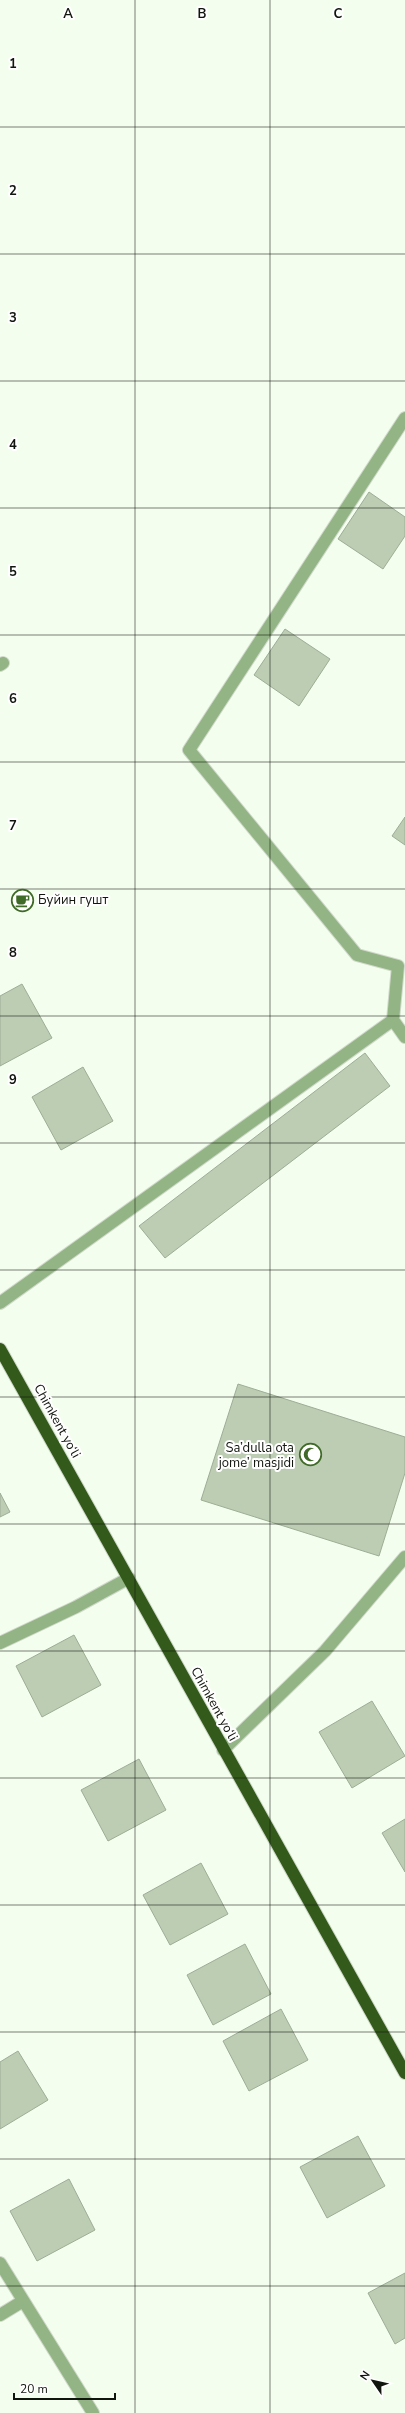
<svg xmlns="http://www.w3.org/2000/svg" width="405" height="2413" viewBox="0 0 405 2413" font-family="'Nunito Sans',sans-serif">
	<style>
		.building { fill: #bccdb4; stroke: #9dae95 }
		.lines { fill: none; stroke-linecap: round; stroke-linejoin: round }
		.minor-casing { stroke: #d0d9cb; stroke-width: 14 }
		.highway-casing { stroke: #d0d9cb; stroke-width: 14 }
		.minor { stroke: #93b484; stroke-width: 12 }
		.highway { stroke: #335a1b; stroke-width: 12 }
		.grid { fill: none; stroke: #10150d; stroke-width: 1; stroke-opacity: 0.55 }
		.labels { text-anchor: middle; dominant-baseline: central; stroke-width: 4; stroke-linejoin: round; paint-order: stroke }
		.poi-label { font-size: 13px; fill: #10150d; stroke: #fff; text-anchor: start }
		.street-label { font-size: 13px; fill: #10150d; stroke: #fff }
		.grid-label { font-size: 13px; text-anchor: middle; font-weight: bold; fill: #10150d; stroke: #fff; stroke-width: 4; stroke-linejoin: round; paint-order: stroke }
	</style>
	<rect width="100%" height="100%" fill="#f4feef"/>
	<path class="building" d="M369,492L405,517V536L383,569L338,539Z
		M285,629L330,659L299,706L254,675Z
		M405,817V845L392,836Z
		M22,984L52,1038L0,1066V996Z
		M365,1053L390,1086L165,1258L139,1226Z
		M83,1067L113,1121L61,1150L32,1097Z
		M238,1384L405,1437V1473L379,1556L201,1500Z
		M0,1493L10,1512L0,1517Z
		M74,1635L101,1685L42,1717L16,1666Z
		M372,1701L405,1756L352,1788L319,1732Z
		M139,1759L166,1810L108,1841L81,1790Z
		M405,1819V1872L382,1833Z
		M201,1863L228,1914L170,1945L143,1895Z
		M245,1944L271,1994L213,2025L187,1975Z
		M281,2009L308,2060L249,2091L223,2041Z
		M18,2051L48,2100L0,2129V2062Z
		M358,2136L385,2186L327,2218L300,2167Z
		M69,2179L95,2230L37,2261L10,2211Z
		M405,2273V2338L395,2344L368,2293Z"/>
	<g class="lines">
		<defs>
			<path id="minor" d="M0,665L3,663
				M398,966L357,955L189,750L405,418
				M398,966L393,1020L405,1037
				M0,1303L393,1020
				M0,1643L76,1607L129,1578
				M223,1750L325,1651L405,1557
				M0,2263L93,2413
				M0,2315L23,2301"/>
			<path id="highway" d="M0,1349L405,2073"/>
		</defs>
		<use href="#minor" class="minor-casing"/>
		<use href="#highway" class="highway-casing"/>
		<use href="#minor" class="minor"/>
		<use href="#highway" class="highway"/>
	</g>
	<path class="grid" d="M135,0V2413M270,0V2413M0,127H405M0,254H405M0,381H405M0,508H405M0,635H405M0,762H405M0,889H405M0,1016H405M0,1143H405M0,1270H405M0,1397H405M0,1524H405M0,1651H405M0,1778H405M0,1905H405M0,2032H405M0,2159H405M0,2286H405"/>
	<defs>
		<symbol id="cafe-ring" viewBox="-11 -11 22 22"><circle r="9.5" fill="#fff" stroke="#406a27" stroke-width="1.5"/><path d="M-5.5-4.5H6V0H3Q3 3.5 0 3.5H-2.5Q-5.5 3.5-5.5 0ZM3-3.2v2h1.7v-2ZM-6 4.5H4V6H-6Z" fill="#406a27"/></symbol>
		<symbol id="mosque-ring" viewBox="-11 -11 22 22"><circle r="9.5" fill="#fff" stroke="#406a27" stroke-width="1.5"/><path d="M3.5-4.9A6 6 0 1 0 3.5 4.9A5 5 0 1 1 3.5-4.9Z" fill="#406a27"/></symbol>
	</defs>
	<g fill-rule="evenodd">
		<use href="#cafe-ring" x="10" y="888" width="25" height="25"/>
		<use href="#mosque-ring" x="298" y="1442" width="25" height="25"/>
	</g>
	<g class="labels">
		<g class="poi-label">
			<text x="38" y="900">Буйин гушт</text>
			<text x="294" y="1448" text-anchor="end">Sa’dulla ota<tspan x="294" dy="15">jome’ masjidi</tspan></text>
		</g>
		<g class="street-label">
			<text transform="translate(57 1421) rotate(61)">Chimkent yo‘li</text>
			<text transform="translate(214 1704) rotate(61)">Chimkent yo‘li</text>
		</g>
	</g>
	<g class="grid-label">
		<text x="68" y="18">A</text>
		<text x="202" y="18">B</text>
		<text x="338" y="18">C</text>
		<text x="13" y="68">1</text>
		<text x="13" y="195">2</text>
		<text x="13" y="322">3</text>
		<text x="13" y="449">4</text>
		<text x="13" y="576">5</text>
		<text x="13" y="703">6</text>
		<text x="13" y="830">7</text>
		<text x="13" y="957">8</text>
		<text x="13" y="1084">9</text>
	</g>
	<g transform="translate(373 2381) rotate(304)" stroke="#ffffff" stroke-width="3" paint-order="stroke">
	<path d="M0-3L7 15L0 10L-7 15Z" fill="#10150d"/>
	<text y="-6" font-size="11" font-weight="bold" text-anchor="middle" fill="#10150d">N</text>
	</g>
	<path d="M14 2393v6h101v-6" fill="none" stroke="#10150d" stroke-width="2"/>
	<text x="20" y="2393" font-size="12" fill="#10150d" stroke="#ffffff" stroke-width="3" paint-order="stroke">20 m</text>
</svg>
